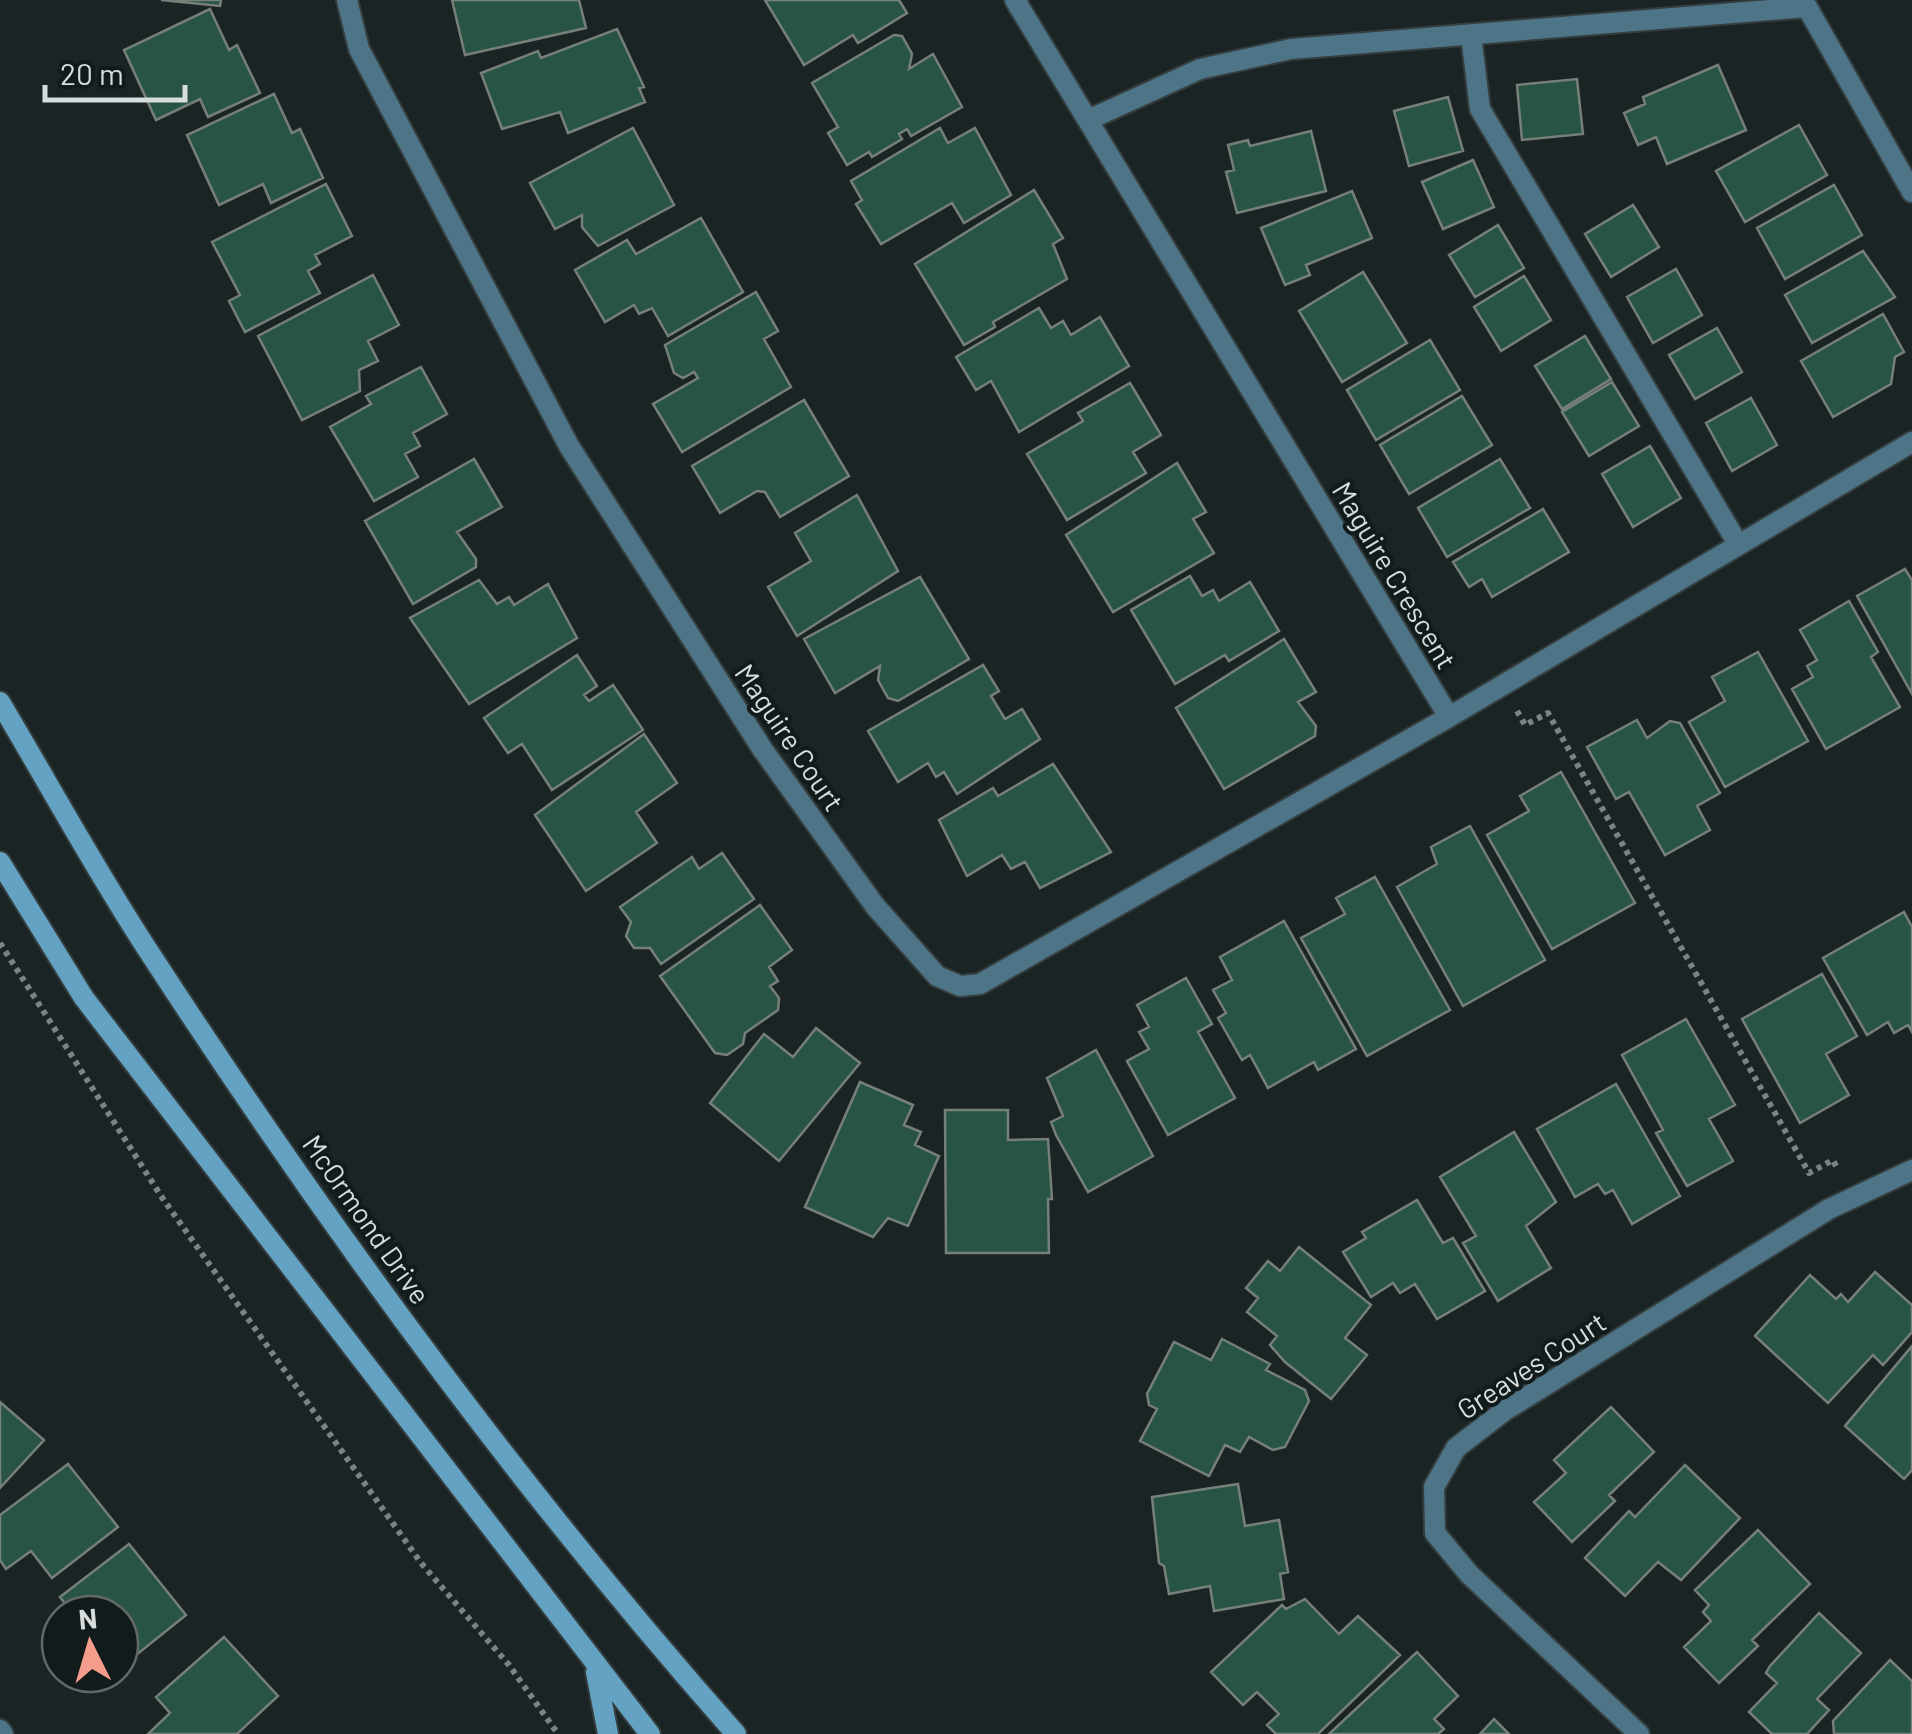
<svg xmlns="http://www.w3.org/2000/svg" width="1912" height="1734" viewBox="0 0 1912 1734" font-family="Barlow,sans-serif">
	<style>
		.building { fill: #285543; stroke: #767f7a; stroke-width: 2.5 }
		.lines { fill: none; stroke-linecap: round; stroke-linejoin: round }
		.lane-casing { stroke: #353e3e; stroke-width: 24 }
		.street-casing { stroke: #353e3e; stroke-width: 24 }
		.secondary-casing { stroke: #353e3e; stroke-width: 24 }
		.path { stroke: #7c8383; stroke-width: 6; stroke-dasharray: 5 5; stroke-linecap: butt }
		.lane { stroke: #4e7488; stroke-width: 20 }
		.street { stroke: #4e7488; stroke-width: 20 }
		.secondary { stroke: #64a2c3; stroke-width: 20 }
		.labels { text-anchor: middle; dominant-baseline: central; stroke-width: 8; stroke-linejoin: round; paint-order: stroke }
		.street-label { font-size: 28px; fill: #d7dcdc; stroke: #121b1b }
	</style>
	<rect width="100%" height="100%" fill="#1b2424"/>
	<path class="building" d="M161,0H221L220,6Z
		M452,0H579L586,28L465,55Z
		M765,0H899L907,13L858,43L853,35L804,65Z
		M210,9L229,50L237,45L260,93L208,117L200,99L156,120L124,50Z
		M617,29L644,87L639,88L645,102L568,133L560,112L502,129L481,73L538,51L541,58Z
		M894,35L902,36L912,54L909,69L933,54L962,107L911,136L907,129L899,134L902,139L872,157L869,152L847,165L828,133L838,127L812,83Z
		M1718,65L1746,130L1667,164L1656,137L1638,145L1624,113L1645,104L1643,97Z
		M1577,79L1583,134L1522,140L1517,85Z
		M274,94L292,133L300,129L323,178L271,203L263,184L219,205L187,135Z
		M1448,97L1463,151L1409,166L1394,111Z
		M1799,125L1827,175L1745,222L1716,171Z
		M633,128L674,205L598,246L582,227V215L555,229L530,183Z
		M940,128L948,143L975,128L1011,195L964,223L952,203L881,244L856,204L862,200L851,181Z
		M1311,131L1326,191L1237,213L1226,172L1234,170L1228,145L1248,140L1250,146Z
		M1473,160L1494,207L1443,229L1422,182Z
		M326,184L352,236L315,255L320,264L308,271L320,293L245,332L229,301L240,295L212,242Z
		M1834,185L1862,235L1785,279L1757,228Z
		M1034,190L1063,238L1053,244L1067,279L993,322L995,327L964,345L915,264Z
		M1352,191L1372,238L1306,265L1310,275L1285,285L1261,228Z
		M1633,205L1659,247L1611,277L1585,234Z
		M701,218L743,292L668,336L652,308L639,314L634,305L605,322L575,270L627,240L636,254Z
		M1498,225L1524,268L1475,297L1449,255Z
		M1863,251L1895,297L1812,343L1785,295Z
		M1676,269L1702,315L1653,343L1627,297Z
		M1363,272L1407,343L1342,382L1299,311Z
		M373,275L399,325L368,341L378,361L359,370L360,391L302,420L258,336Z
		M1524,276L1551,320L1501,351L1474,307Z
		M756,292L778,331L764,339L791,387L682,452L653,404L698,378L694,372L683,378L674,373L665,345Z
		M1039,308L1051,328L1063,321L1071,335L1100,317L1129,366L1019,432L991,381L976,390L956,357Z
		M1883,314L1904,352L1895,357L1891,384L1833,417L1801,361Z
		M1717,328L1742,372L1695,399L1669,355Z
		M1585,336L1611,379L1562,409L1535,366Z
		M1430,340L1460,390L1376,440L1347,390Z
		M421,367L447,414L413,433L420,446L405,454L418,477L374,501L330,427L371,404L366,396Z
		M1612,382L1639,426L1589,456L1562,412Z
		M1130,383L1161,435L1133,452L1146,473L1067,520L1027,454L1083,421L1078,413Z
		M1462,396L1492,445L1409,494L1380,445Z
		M1751,398L1777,445L1732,471L1706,423Z
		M804,400L849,476L780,517L765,492L757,491L720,513L692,466Z
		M1650,446L1681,498L1633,527L1602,474Z
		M474,459L502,507L457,532L476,559V567L413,604L365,521Z
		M1500,459L1530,508L1447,557L1418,508Z
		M1177,463L1206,512L1193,519L1214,553L1113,612L1066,535Z
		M857,495L898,571L797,636L768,587L811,561L795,533Z
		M1543,509L1569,552L1492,597L1482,579L1469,587L1453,562Z
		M1905,569L1912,580V694L1857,596Z
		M1190,576L1202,596L1213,590L1219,601L1250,582L1279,631L1229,661L1225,655L1175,684L1131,610Z
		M920,577L969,659L898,701L888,698L878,680L880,666L835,693L804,639Z
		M479,580L497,604L509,597L514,605L548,584L577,638L469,704L410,618Z
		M1849,601L1878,652L1871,657L1900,707L1826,749L1792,689L1813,677L1807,666L1817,660L1800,630Z
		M1284,639L1316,692L1298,702L1316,726L1315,736L1224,789L1176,708Z
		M1758,652L1808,741L1725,787L1689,722L1725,701L1712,677Z
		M577,655L597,686L584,695L589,701L613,685L643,730L552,790L522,744L508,753L484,718Z
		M983,665L999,691L991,696L1005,719L1022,709L1040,739L957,794L944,772L936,777L928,763L898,782L868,731Z
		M1637,720L1647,738L1670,721L1680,723L1720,793L1697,806L1710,830L1665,855L1629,792L1616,799L1587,747Z
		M644,734L677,783L636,812L657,843L586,891L535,815Z
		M1053,764L1111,852L1040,888L1025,862L1011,869L1002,855L967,876L939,820L993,788L998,796Z
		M1561,772L1635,903L1552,949L1487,835L1529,811L1520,796Z
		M1470,826L1545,960L1463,1006L1397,887L1437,864L1431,847Z
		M722,853L754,899L661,964L650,948H634L626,936L631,922L620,907L692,857L699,869Z
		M1375,877L1450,1010L1367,1056L1301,938L1345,914L1336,898Z
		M760,905L792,950L769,967L778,981L770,986L779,998L778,1010L745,1033L743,1044L727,1055L715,1053L660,976Z
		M1904,912L1912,927V1032L1908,1025L1894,1033L1888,1022L1867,1035L1823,958Z
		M1284,921L1356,1049L1318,1070L1314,1062L1268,1088L1250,1055L1242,1060L1218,1018L1226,1013L1213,990L1232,980L1220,957Z
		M1822,974L1857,1036L1826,1054L1849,1095L1800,1123L1742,1019Z
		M1186,978L1212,1024L1198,1032L1235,1098L1168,1135L1127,1061L1149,1049L1139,1032L1149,1027L1137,1005Z
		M1686,1019L1735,1105L1709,1119L1733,1161L1687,1186L1656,1133L1663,1130L1622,1055Z
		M816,1028L860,1063L779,1161L710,1103L764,1034L793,1057Z
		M1096,1050L1153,1156L1088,1192L1056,1135L1051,1122L1063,1116L1047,1078Z
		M860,1082L913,1105L904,1125L921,1132L915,1145L939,1156L908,1226L888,1218L873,1237L805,1207Z
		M1616,1084L1680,1196L1632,1224L1613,1190L1605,1194L1598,1184L1575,1197L1537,1129Z
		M945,1110H1008V1140L1048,1139L1052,1199H1048L1049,1253H946Z
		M1514,1132L1556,1202L1526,1226L1551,1268L1498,1301L1463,1243L1476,1236L1440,1177Z
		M1417,1200L1443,1243L1453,1238L1485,1291L1437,1319L1415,1284L1400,1293L1393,1283L1371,1297L1343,1252L1366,1238L1362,1232Z
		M1299,1247L1371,1305L1345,1338L1367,1355L1331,1399L1285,1362L1270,1345L1277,1336L1247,1312L1258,1298L1246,1288L1268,1261L1280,1271Z
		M1875,1272L1912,1305V1332L1883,1365L1873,1355L1828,1403L1755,1336L1810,1275L1836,1299L1841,1294L1848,1302Z
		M1222,1339L1270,1364L1266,1370L1305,1390L1309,1401L1285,1447L1273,1450L1249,1437L1240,1452L1225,1445L1209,1476L1140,1441L1157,1409L1149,1405L1147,1394L1174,1342L1211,1360Z
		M1912,1346V1470L1904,1479L1845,1426Z
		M0,1402L44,1440L0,1488Z
		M1611,1407L1654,1452L1609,1495L1615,1501L1572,1542L1534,1502L1566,1473L1554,1460Z
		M68,1464L118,1527L52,1578L31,1551L6,1569L0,1560V1515Z
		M1685,1465L1740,1518L1681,1580L1658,1562L1625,1596L1585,1558L1629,1511L1635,1517Z
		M1238,1484L1245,1526L1279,1520L1288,1572L1280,1574L1284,1599L1214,1611L1210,1586L1169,1594L1164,1566L1159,1563L1152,1497Z
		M1758,1530L1810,1584L1752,1640L1758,1646L1719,1683L1684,1647L1711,1621L1703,1612L1709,1605L1695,1590Z
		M129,1544L186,1615L120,1668V1614H73L60,1597Z
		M1305,1599L1339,1634L1358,1616L1400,1655L1318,1734H1276L1267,1725L1279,1714L1257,1692L1243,1705L1211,1672L1282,1605L1286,1609Z
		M1819,1613L1861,1653L1817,1699L1829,1710L1807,1734H1772L1749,1712L1777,1683L1766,1673L1770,1666Z
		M224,1637L278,1696L237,1734H148L170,1713L156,1697Z
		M1417,1652L1458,1696L1434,1719L1444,1729L1438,1734H1329Z
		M1890,1660L1912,1681V1734H1834L1833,1721Z
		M77,1674H113L92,1691Z
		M1494,1719L1509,1734H1480Z"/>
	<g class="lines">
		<defs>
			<path id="lane" d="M1471,35L1480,109L1738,544"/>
			<path id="street" d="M347,0L359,49L569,446L763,750L875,906L937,976L960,986L980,984L1449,717
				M1015,0L1449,717L1912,442
				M1088,120L1200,69L1291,49L1807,7L1912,192
				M0,1730L3,1734
				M1639,1734L1469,1574L1435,1533L1434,1487L1456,1448L1504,1411L1829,1209L1912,1170"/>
			<path id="secondary" d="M0,702C50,786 97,873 151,955C328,1227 521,1491 736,1734
				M0,862L84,998L650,1734
				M596,1672L608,1734"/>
		</defs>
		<use href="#lane" class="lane-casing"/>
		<use href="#street" class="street-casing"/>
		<use href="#secondary" class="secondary-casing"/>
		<path class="path" d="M1517,711L1525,725L1548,713L1809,1173L1833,1160L1837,1168
			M0,943L161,1196L421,1563L509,1665L558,1734"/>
		<use href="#lane" class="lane"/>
		<use href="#street" class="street"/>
		<use href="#secondary" class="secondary"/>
	</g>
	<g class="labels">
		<g class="street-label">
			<text transform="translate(1395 575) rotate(59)">Maguire Crescent</text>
			<text transform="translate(790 737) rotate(56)">Maguire Court</text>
			<text transform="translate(367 1219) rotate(55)">McOrmond Drive</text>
			<text transform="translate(1531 1365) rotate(-33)">Greaves Court</text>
		</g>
	</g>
	<g transform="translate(90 1644) rotate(355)"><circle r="48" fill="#121b1b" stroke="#616868" stroke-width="2.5"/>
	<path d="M0-8L18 38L0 25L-18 38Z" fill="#f49d8d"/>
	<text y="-15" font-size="28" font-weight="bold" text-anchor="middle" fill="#d7dcdc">N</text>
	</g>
	<path d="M45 85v15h140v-15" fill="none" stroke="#d7dcdc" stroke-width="5"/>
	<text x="60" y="85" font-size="30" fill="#d7dcdc" stroke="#121b1b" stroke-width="8" paint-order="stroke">20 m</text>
</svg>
